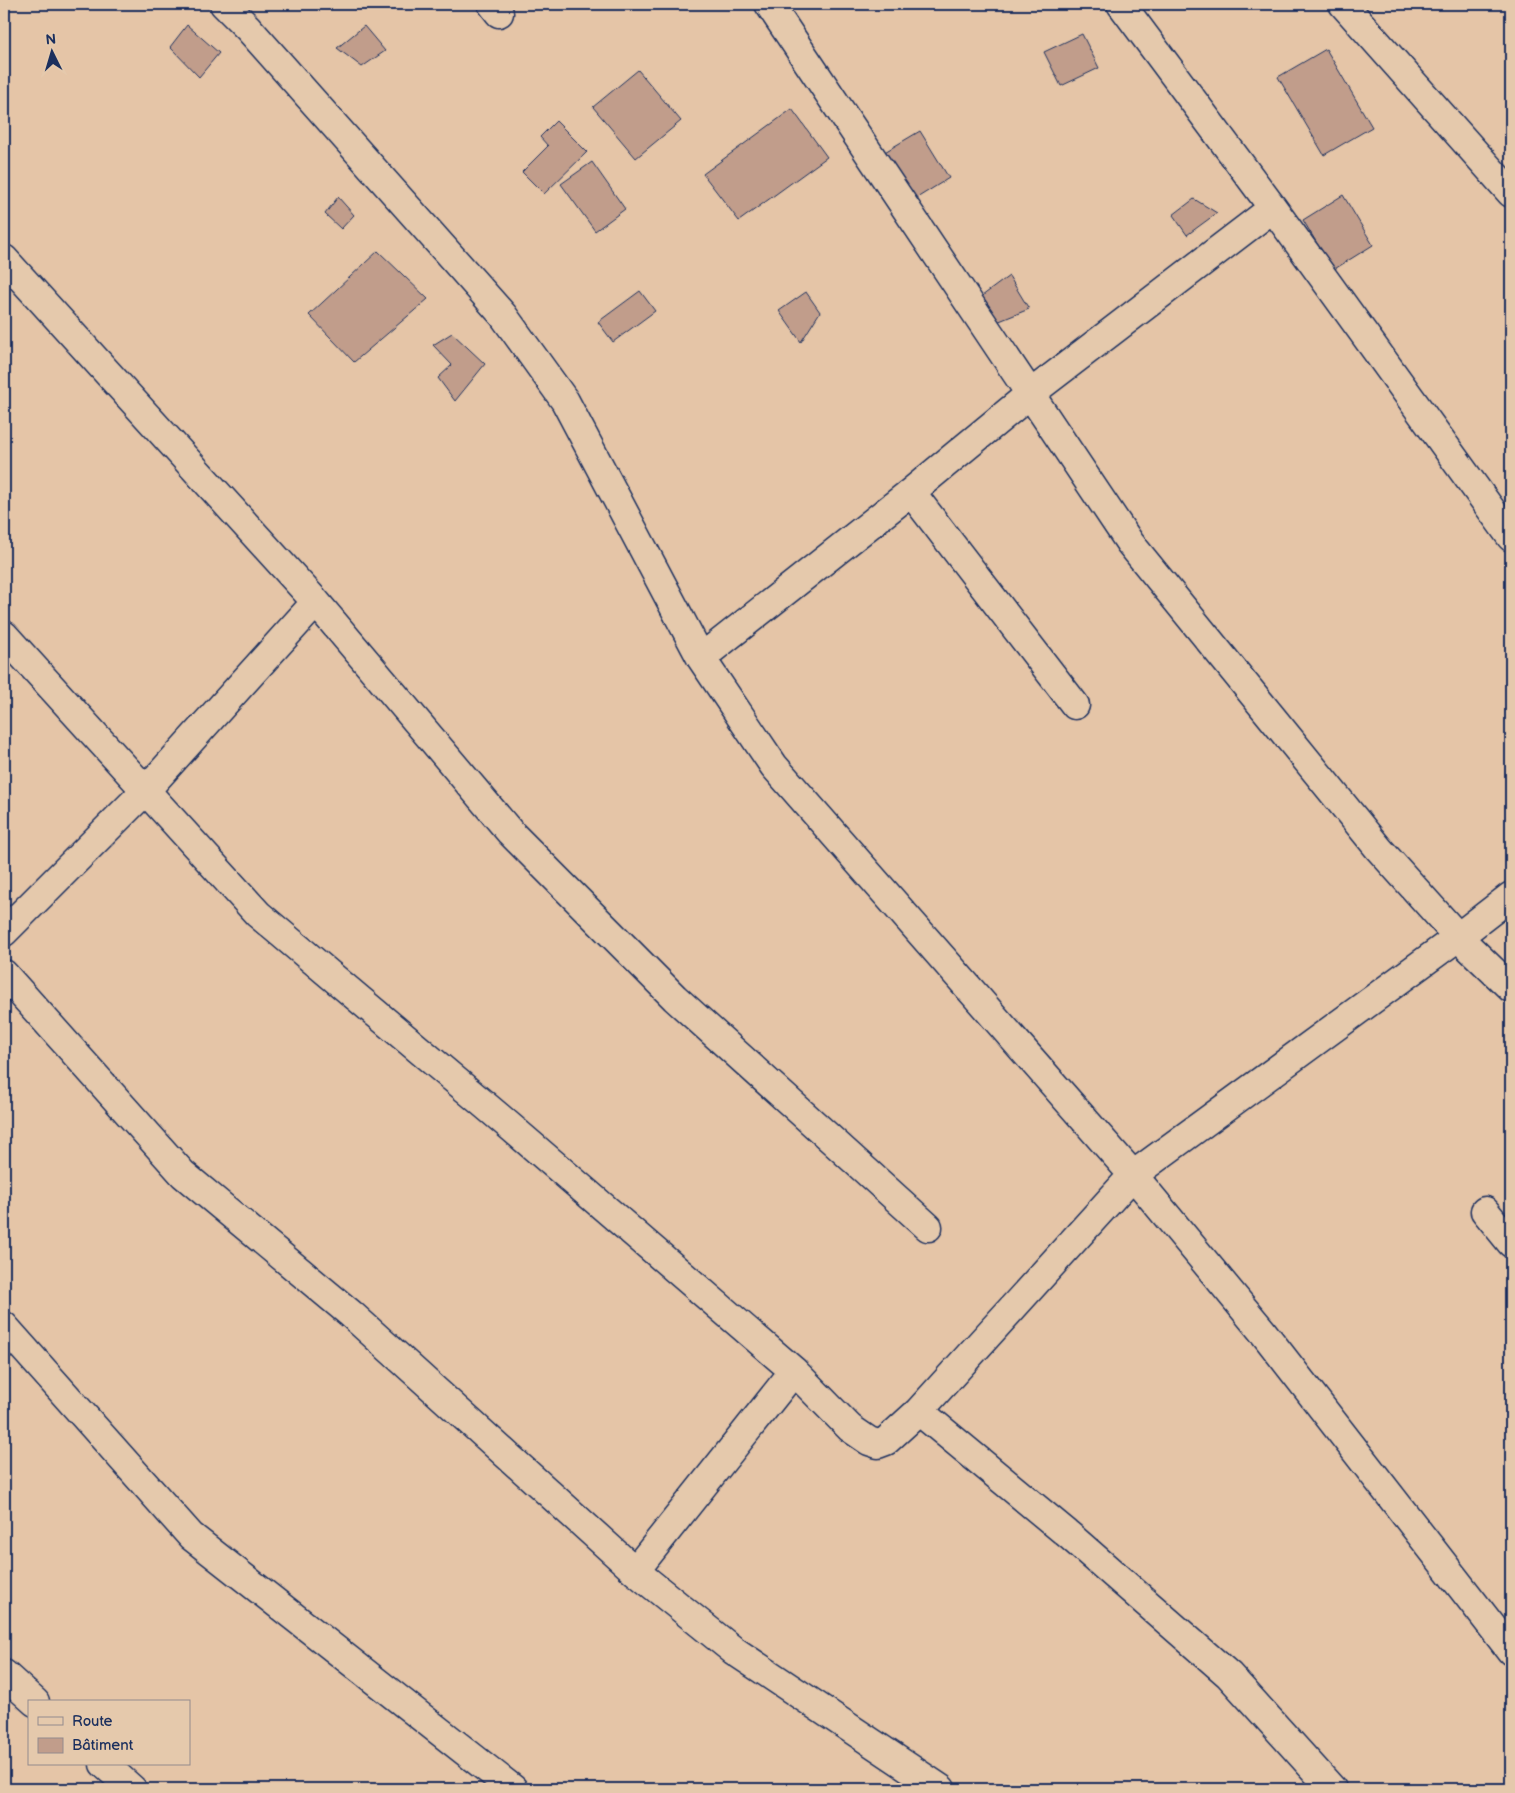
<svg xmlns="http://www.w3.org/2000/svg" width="1515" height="1793" viewBox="0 0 1515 1793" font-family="'Balsamiq Sans',sans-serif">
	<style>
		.building { fill: #c19d8b; stroke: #1b2f5e }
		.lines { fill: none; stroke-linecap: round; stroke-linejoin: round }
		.minor-casing { stroke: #1b2f5e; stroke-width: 31 }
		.minor { stroke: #e5c9ac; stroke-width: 28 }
	</style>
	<rect width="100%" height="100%" fill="#e5c5a7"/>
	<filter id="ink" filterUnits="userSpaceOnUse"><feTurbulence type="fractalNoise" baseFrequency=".02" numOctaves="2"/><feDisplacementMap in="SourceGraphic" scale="10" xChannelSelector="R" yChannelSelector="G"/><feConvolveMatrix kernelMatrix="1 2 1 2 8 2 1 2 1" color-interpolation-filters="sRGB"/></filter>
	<g filter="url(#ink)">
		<path class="building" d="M187,25L219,53L199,77L170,47Z
			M364,26L385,51L362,67L337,48Z
			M1082,34L1099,68L1061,86L1044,52Z
			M1326,49L1372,127L1324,155L1278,77Z
			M638,70L681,121L636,158L593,107Z
			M792,109L827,157L739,221L703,174Z
			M556,121L587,152L544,194L522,172L548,146L540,137Z
			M920,131L949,178L912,201L883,153Z
			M592,162L625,209L595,231L561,184Z
			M1343,195L1373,245L1333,270L1303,220Z
			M338,197L354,215L341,229L325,214Z
			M1194,199L1217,213L1187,235L1173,215Z
			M378,251L428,299L354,362L309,315Z
			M1009,276L1029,309L997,322L982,296Z
			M640,291L655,311L613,342L598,322Z
			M806,292L820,312L801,342L779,311Z
			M452,333L485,364L455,401L438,378L452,365L433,345Z"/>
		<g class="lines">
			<defs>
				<path id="minor" d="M224,4L248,28L503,315L565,401L701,658L774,766L1133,1175L1263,1332L1511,1651
					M492,4L499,13
					M769,4L1130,543L1379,849L1458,937L1511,988
					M1121,4L1273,208L1511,537
					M1343,4L1511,193
					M4,259L316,602L510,832L675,998L928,1227
					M911,492L1075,705
					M4,635L258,914L499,1117L794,1371L850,1428L869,1441L878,1444L886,1441L919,1411L1133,1175L1458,937L1511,896
					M701,658L911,492L1030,394L1273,208
					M4,932L146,790L316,602
					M4,974L183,1174L351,1314L635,1571L733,1650L941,1789
					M1485,1211L1511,1243
					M4,1326L191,1536L513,1789
					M919,1411L1070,1536L1229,1675L1332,1789
					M635,1571L794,1371
					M4,1674L35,1702
					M104,1764L132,1789"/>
			</defs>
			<use href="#minor" class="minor-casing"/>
			<use href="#minor" class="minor"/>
		</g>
	</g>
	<rect width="1515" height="1793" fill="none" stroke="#e5c9ac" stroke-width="20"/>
	<rect x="10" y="10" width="1495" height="1773" fill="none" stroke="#1b2f5e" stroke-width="2" filter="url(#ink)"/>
	<rect x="28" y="1700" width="162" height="65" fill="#e5c9ac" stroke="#948b8d"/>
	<rect x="38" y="1717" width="25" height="8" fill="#e5c9ac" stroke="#948b8d"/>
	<text x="72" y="1726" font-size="15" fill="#1b2f5e">Route</text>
	<rect x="38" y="1738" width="25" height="15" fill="#c19d8b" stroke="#948b8d"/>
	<text x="72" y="1750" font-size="15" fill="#1b2f5e">Bâtiment</text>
	<g transform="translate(52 52) rotate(355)" stroke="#e5c9ac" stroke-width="4" paint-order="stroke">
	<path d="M0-4L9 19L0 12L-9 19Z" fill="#1b2f5e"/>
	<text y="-8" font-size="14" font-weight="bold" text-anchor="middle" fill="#1b2f5e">N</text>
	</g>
</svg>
